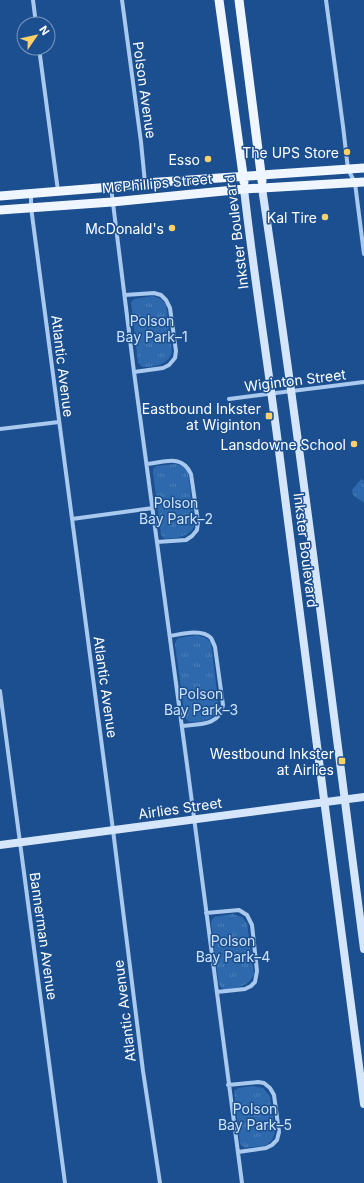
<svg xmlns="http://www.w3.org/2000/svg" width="364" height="1183" viewBox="0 0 364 1183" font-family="Inter,sans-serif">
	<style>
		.grass { fill: url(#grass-tufts) }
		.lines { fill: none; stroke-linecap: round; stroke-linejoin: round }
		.street { stroke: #a9c9ee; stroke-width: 4 }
		.secondary { stroke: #d6e6fa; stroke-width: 8 }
		.primary { stroke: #f0f6ff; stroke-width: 9 }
		.poi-dot { fill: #ffd166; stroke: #1b4f8f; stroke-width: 1.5 }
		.labels { text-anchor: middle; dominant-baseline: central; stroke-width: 3; stroke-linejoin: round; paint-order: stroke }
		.street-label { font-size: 14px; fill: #fff; stroke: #1b4f8f }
		.poi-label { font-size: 14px; fill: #fff; stroke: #1b4f8f; text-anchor: end }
		.park-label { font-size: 14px; fill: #cfe3fa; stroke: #1b4f8f }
	</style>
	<defs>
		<pattern id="grass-tufts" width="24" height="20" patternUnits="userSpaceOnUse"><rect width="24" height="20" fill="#2e69ad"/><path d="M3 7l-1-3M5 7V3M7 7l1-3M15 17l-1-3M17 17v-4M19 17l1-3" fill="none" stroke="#4d80b9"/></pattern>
	</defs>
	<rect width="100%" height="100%" fill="#1b4f8f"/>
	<path class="grass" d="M153,296L161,299L166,305L172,352C169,365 154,367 142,367L138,363L131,302L134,299Z
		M175,464L183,466L188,472L195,524C191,537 177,538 165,539L161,535L153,473V469L156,466Z
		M361,479L364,481V503L353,495L352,490Z
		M197,635L206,638L211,643L219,708C215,721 201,722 189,722L185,718L175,644L176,641L178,638Z
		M233,914L242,917L247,923L254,974C249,987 235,989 223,989L219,985L211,923L212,920L214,917Z
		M253,1086L263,1088L270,1096L275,1132L272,1140L269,1143L264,1146L245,1148L240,1144L234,1091L238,1088Z"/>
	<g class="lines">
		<path class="street" d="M33,0L36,24
			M122,0L141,142L145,183
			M326,0L343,126L348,169L355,183L364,254
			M39,48L58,191
			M111,187L134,372L188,772L242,1183
			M31,194V207L113,830L143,1071L160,1183
			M125,295L154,293L161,295L166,300L170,308L176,351L175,358L169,365L163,368L134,372
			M229,399L364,382
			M0,429L59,422
			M147,464C165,462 182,454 191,474L198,522L197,530L192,536L186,540L157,542
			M72,519L153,508
			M170,636C181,634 202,628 211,638C212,640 214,644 215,647L223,705C220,726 199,724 182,726
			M0,691L65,1183
			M206,913L239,910L247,915L252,925L257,971L255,982L251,986L245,989L217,992
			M228,1085L258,1082L264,1083L270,1088L274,1095L279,1132L277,1140L272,1145L266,1148L238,1152"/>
		<path class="secondary" d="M262,188C300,441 331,695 364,949
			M244,189C254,277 268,364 279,451C307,669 335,886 364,1104
			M0,845L364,797"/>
		<path class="primary" d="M219,0L244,182
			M239,0L262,181
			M0,196L111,187L145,183L364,168
			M0,210L112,202L244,189L364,182"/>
	</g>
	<g class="poi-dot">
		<circle cx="347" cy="152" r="4"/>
		<circle cx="208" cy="159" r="4"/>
		<circle cx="325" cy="217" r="4"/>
		<circle cx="172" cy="228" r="4"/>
		<rect x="265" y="412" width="8" height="8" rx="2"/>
		<circle cx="354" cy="444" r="4"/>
		<rect x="338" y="757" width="8" height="8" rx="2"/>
	</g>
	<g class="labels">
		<g class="street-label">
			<text transform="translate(145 90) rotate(82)">Polson Avenue</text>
			<text transform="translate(157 183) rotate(-5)">McPhillips Street</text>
			<text transform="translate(236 232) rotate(-97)">Inkster Boulevard</text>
			<text transform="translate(63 366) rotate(83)">Atlantic Avenue</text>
			<text transform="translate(295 380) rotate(-7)">Wiginton Street</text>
			<text transform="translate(306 550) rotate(83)">Inkster Boulevard</text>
			<text transform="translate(106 687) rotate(82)">Atlantic Avenue</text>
			<text transform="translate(180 808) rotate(-8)">Airlies Street</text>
			<text transform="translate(44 936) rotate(82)">Bannerman Avenue</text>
			<text transform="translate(124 1011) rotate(-97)">Atlantic Avenue</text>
		</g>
		<g class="poi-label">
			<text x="339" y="152">The UPS Store</text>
			<text x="200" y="159">Esso</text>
			<text x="317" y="217">Kal Tire</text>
			<text x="164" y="228">McDonald's</text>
			<text x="261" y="408">Eastbound Inkster<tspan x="261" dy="16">at Wiginton</tspan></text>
			<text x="346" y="444">Lansdowne School</text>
			<text x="334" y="753">Westbound Inkster<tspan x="334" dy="16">at Airlies</tspan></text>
		</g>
		<g class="park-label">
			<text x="152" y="320">Polson<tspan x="152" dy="16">Bay Park–1</tspan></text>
			<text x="176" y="502">Polson<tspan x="176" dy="16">Bay Park–2</tspan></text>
			<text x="201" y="693">Polson<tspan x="201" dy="16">Bay Park–3</tspan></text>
			<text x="233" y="940">Polson<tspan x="233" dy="16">Bay Park–4</tspan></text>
			<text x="255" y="1108">Polson<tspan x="255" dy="16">Bay Park–5</tspan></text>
		</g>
	</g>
	<g transform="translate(36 36) rotate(56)"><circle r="19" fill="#1b4f8f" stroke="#7695bc"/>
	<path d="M0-3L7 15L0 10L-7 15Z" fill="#ffd166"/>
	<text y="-6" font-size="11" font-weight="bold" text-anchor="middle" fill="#ffffff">N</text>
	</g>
</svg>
